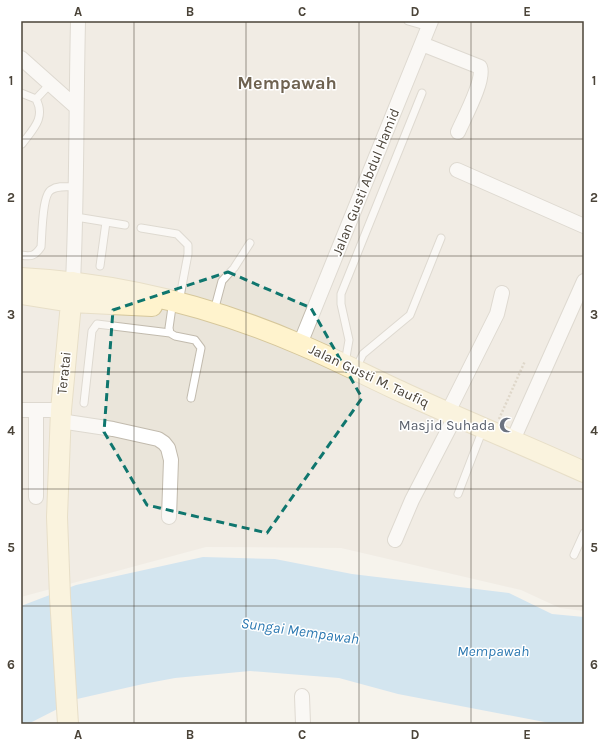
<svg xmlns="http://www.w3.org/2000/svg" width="605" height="745" viewBox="0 0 605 745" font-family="Karla,sans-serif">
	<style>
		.residential { fill: #eae5da }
		.water { fill: #a9d4f2 }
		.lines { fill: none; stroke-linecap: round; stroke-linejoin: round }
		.lane-casing { stroke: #c2bbae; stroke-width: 9 }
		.street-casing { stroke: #c2bbae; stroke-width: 16 }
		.secondary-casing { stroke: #d6c79b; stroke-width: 22 }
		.path { stroke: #c4b79f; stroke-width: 2.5; stroke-dasharray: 2 2; stroke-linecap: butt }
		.lane { stroke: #fff; stroke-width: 7 }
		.street { stroke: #fff; stroke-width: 14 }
		.secondary { stroke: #fff3cd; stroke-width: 20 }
		.marked { fill: none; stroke: #0f766e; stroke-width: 3; stroke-dasharray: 8 5; stroke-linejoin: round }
		.grid { fill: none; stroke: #4b4439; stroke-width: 1; stroke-opacity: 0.55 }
		.labels { text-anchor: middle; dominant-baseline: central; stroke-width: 3; stroke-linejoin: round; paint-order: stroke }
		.street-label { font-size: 14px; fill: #4b4439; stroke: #fff }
		.worship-label { font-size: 14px; fill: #5b616d; stroke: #fff; text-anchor: end }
		.water-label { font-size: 15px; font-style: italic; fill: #2e7ab2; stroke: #fff }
		.district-label { font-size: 18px; font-weight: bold; fill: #6e6250; stroke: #fff }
		.neatline { fill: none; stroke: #4b4439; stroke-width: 1.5 }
		.grid-label { font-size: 13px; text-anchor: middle; font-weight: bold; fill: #4b4439 }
	</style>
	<rect width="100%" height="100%" fill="#f6f3ec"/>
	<path class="residential" d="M21,21H584V611L560,608L521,590L341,548L206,547L21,597Z"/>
	<path class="water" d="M203,557L275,559L352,574L509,593L552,614L584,617V724H555L398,694L339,678L250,671L175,678L143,684L77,699L28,724H21V606L76,585Z"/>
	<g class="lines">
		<defs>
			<path id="lane" d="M408,21L429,27
				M21,93L36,99L50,84
				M22,144C33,129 46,118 36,99
				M76,217L125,225
				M141,228L177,234L188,245V254L179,302
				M21,255C31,257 35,256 41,247C42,236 42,195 51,190C58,185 68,187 76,187
				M100,266L106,222
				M172,307L169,328L170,333L175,336L195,340L201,348L191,398
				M214,311L222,281L234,268L250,243
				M345,363L349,340L341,304V294L422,93
				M356,368L363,354L410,315L441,238
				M84,403L92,331L97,324L170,333
				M458,494L483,429
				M574,555L584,533"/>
			<path id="street" d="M422,44L480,67C485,80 464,118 458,132
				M21,58L76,107
				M457,170L584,226
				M73,282C77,195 76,108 78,21
				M300,344L431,21
				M21,410H61
				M36,410V497
				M448,412L497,314L502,293
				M60,421L113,429L158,439L164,443L168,448L171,460L169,517
				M513,440L584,281
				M395,540L412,500L456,415
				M302,696L303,724"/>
			<path id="secondary" d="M21,278C117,283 211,306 299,344C335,359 369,377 404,393C463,420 524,445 584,472
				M21,294L71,302L152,306
				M68,724L60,597L57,517L61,410L73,282"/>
		</defs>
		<use href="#lane" class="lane-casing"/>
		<use href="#street" class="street-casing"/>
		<use href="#secondary" class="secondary-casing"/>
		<path class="path" d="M499,419L525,361"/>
		<use href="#lane" class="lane"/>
		<use href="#street" class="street"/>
		<use href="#secondary" class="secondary"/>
	</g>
	<path d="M0 0H605V745H0ZM228,272L311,308L362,398L267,533L147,505L104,432L113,310Z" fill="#f6f3ec" fill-opacity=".55" fill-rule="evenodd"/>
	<path class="marked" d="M228,272L311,308L362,398L267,533L147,505L104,432L113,310Z"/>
	<path class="grid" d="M134,21V724M246,21V724M359,21V724M471,21V724M21,139H584M21,256H584M21,372H584M21,489H584M21,606H584"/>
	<defs>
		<symbol id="mosque-bare" viewBox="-9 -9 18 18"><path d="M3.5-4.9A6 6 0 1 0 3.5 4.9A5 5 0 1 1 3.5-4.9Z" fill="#6b7280" stroke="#fff" stroke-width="2.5" paint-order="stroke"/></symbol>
	</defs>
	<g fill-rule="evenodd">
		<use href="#mosque-bare" x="496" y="414" width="22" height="22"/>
	</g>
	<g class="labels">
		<g class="street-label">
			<text transform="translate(366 182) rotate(-68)">Jalan Gusti Abdul Hamid</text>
			<text transform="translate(64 373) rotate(-84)">Teratai</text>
			<text transform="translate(369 376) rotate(25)">Jalan Gusti M. Taufiq</text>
		</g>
		<g class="worship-label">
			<text x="495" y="425">Masjid Suhada</text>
		</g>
		<g class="water-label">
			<text transform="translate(300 631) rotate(8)">Sungai Mempawah</text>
			<text x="493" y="651">Mempawah</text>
		</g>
		<g class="district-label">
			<text x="287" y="83">Mempawah</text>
		</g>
	</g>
	<rect width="605" height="745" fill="none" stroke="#ffffff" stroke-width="44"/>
	<rect x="22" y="22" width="561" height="701" class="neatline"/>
	<g class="grid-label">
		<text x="78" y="16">A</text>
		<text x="190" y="16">B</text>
		<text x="302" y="16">C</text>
		<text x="415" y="16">D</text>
		<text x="527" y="16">E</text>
		<text x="11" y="85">1</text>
		<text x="594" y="85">1</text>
		<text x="11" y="202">2</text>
		<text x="594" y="202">2</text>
		<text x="11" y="319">3</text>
		<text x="594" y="319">3</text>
		<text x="11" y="435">4</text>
		<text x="594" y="435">4</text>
		<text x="11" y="552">5</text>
		<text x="594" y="552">5</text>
		<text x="11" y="669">6</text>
		<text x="594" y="669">6</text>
		<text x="78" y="739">A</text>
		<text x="190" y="739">B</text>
		<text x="302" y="739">C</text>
		<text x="415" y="739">D</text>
		<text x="527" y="739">E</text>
	</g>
</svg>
